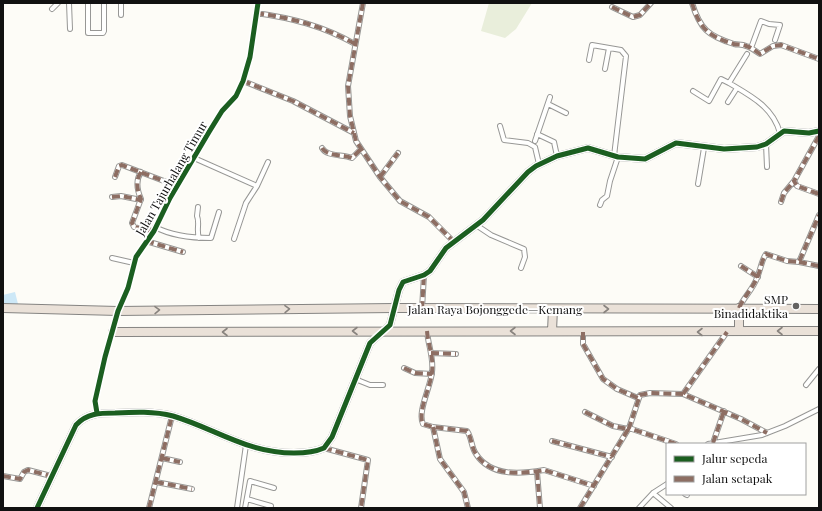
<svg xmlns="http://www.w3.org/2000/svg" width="822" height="511" viewBox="0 0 822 511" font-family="'Playfair Display',serif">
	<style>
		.cemetery { fill: #e9eedb }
		.water { fill: #cde8f7 }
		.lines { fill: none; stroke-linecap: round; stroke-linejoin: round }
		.street-casing { stroke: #979795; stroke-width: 6 }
		.secondary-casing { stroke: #8e8d8b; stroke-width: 8 }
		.highway-casing { stroke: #858482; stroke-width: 10 }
		.street { stroke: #fffffe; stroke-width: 4 }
		.secondary { stroke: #f6f4eb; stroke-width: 6 }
		.highway { stroke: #eae1d8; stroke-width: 8 }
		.quiet { stroke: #8d6e63; stroke-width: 4; stroke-dasharray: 8 4; stroke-linecap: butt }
		.cycleway-casing { stroke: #fff; stroke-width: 8 }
		.cycleway { stroke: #1b5e20; stroke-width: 5 }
		.oneway { stroke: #88837e }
		.poi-dot { fill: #646362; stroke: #fff; stroke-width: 1.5 }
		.labels { text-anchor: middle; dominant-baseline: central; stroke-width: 4; stroke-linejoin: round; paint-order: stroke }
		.street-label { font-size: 12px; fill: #111; stroke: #fff }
		.poi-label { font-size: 12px; fill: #111; stroke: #fff; text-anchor: end }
	</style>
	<rect width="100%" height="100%" fill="#fdfcf7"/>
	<path class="cemetery" d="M489,3H532L516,29L505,38L481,31Z"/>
	<path class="water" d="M15,292L18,304L17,310L3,309V295Z"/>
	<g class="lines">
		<defs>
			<path id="street" d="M69,3L70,29
				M88,3V33H103L104,31V3
				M363,3L348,86L350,116L356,141L380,177L400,201L429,217L453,241
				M692,3C700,29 708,36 734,44C738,45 742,44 746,46C751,47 755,51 760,54L773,46L781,45L819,59
				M612,7L633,17L640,15L651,3
				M52,9L58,3
				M256,13C292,18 323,26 355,44
				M121,15V3
				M751,48L761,21L769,24L780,25L775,40
				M747,54L729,83C751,96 773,107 780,133
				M589,60L592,45L621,50L626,56L614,156
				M605,69L609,48
				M243,81L293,101L354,133
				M693,91L709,101L721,79L729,83
				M728,102L737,88
				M548,104L566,113
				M500,126L504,140L528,143L535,147L539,164
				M537,134L554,142L557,156
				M819,136L794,181L797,186L819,194
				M535,141L550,97
				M766,144L767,167
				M322,148C327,157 343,154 352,158L360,150
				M194,158L257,186L246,203L234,239
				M141,172C135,181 137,190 141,199L132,223L134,227L154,231
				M115,177L119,166L122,165L177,186
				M380,177L398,153
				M698,184L704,148
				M257,186L268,162
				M112,197L121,196L141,200
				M781,202L784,193L794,181
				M600,205L602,200L607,196L610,181L618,157
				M198,207L197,216C200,223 196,230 199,238
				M476,225L491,235L524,249L525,257L521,268
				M155,227C172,236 193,238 211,238L219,212
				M146,241L183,252
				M112,258L134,263
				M799,262L819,266
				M741,266L758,277
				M739,308C744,297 753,289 757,278C761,269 761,261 766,254L787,261L799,262L819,215
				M422,309L424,275
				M427,331C428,345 434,358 432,372C431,386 417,412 423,424L433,427L467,431C472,438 471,447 476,454C491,477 521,474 544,470L594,486
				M583,332V344L603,379L617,389L638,398
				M431,353L456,354
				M404,368L415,373L432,374
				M355,379L370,385H383
				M806,385L819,369
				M683,394L727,332
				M585,412L613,426L628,429
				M97,413L95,401L105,357L118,311L128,288L136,257L154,231L170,198L209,132L222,111L236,96L243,81L250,57L258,3
				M433,427L440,459L464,492L468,508
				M552,441L612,457
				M713,443L724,411
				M676,444L629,428L640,395L650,393L683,394L741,419L767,433
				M708,444L762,435L785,426L819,409
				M324,448L368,460L361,508
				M162,458L180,462
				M537,472L540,508
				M3,476L20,479L24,472L28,470L51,476
				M156,482L192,489
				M653,493L671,508
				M685,494L687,495
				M247,499L271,506
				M149,508L172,416
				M237,508L246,445
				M245,508L250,481L274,488
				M580,508L629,428
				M639,508L653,493L667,484"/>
			<path id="secondary" d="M37,508L76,425C87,413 100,413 115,413C134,412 154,411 173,416C216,429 247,453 294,453C304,453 315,452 324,448L332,437L370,343L390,325L399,290L403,282L424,275L430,271L446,248L483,220L528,172L536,166L557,156L588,148L618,157L645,159L676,143L724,149L757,147L766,144L784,131L809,133L819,131"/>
			<path id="highway" d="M3,308L118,311L395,308L819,309
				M552,331L553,309
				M739,331V308
				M113,332L819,331"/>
		</defs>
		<use href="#street" class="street-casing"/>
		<use href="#secondary" class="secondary-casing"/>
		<use href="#highway" class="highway-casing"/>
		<use href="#street" class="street"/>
		<use href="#secondary" class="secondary"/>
		<use href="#highway" class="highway"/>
		<path class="quiet" d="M363,3L348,86L350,116L356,141L380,177L400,201L429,217L453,241
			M692,3C700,29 708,36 734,44C738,45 742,44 746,46C751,47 755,51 760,54L773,46L781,45L819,59
			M612,7L633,17L640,15L651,3
			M256,13C292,18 323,26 355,44
			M243,81L293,101L354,133
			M819,136L794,181L797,186L819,194
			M322,148C327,157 343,154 352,158L360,150
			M141,172C135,181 137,190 141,199L132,223L134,227L154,231
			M115,177L119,166L122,165L177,186
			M380,177L398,153
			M112,197L121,196L141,200
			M781,202L784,193L794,181
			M146,241L183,252
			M799,262L819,266
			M741,266L758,277
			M739,308C744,297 752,289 757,278C761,270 761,261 766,254L787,261L799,262L819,215
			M422,309L424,275
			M427,331C428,345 434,357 432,372C431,386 417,412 423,424L433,427L467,431C472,438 471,447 476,454C491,477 521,474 544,470L594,486
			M583,332V344L603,379L617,389L638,398
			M431,353L456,354
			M404,368L415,373L432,374
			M683,394L727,332
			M585,412L613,426L628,429
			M433,427L440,459L464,492L468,508
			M552,441L612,457
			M713,443L724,411
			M676,444L629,428L640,395L650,393L683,394L741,419L767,433
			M324,448L368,460L361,508
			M162,458L180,462
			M537,472L540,508
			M3,476L20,479L24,472L28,470L51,476
			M156,482L192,489
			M149,508L172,416
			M580,508L629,428"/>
		<defs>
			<path id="cycleway" d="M97,413L95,401L105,357L118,311L128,288L136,257L154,231L170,198L209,132L222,111L236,96L243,81L250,57L258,3
				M37,508L76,425C87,413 100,413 115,413C134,412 154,411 173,416C216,429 247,453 294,453C304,453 315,452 324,448L332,437L370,343L390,325L399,290L403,282L424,275L430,271L446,248L483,220L528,172L536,166L557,156L588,148L618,157L645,159L676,143L724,149L757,147L766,144L784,131L809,133L819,131"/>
		</defs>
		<use href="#cycleway" class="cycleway-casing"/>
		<use href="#cycleway" class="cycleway"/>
	</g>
	<defs><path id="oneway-chevron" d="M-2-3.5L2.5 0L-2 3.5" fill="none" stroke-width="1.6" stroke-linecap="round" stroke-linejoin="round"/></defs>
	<g class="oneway">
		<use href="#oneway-chevron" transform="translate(287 309) rotate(-1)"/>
		<use href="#oneway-chevron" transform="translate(606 309)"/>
		<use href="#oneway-chevron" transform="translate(157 310) rotate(-1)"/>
		<use href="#oneway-chevron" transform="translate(355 331) rotate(180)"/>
		<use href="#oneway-chevron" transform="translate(513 331) rotate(-180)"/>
		<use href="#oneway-chevron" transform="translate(780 331) rotate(-180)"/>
		<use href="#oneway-chevron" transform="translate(225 332) rotate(180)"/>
		<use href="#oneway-chevron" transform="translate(700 332) rotate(180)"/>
	</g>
	<circle class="poi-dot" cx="796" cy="306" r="4"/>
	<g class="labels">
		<g class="street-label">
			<text transform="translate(171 178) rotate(-60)">Jalan Tajurhalang Timur</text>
			<text x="495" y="309">Jalan Raya Bojonggede—Kemang</text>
		</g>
		<g class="poi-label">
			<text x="788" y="299">SMP<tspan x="788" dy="14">Binadidaktika</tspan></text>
		</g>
	</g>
	<rect width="822" height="511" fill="none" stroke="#111111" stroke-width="8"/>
	<rect x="666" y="443" width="140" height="52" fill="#ffffff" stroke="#a0a0a0"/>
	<rect x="674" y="456" width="20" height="6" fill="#1b5e20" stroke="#a0a0a0"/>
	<text x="702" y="463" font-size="12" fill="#111111">Jalur sepeda</text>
	<rect x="674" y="476" width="20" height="6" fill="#8d6e63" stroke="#a0a0a0"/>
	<text x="702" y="483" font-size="12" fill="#111111">Jalan setapak</text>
</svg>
